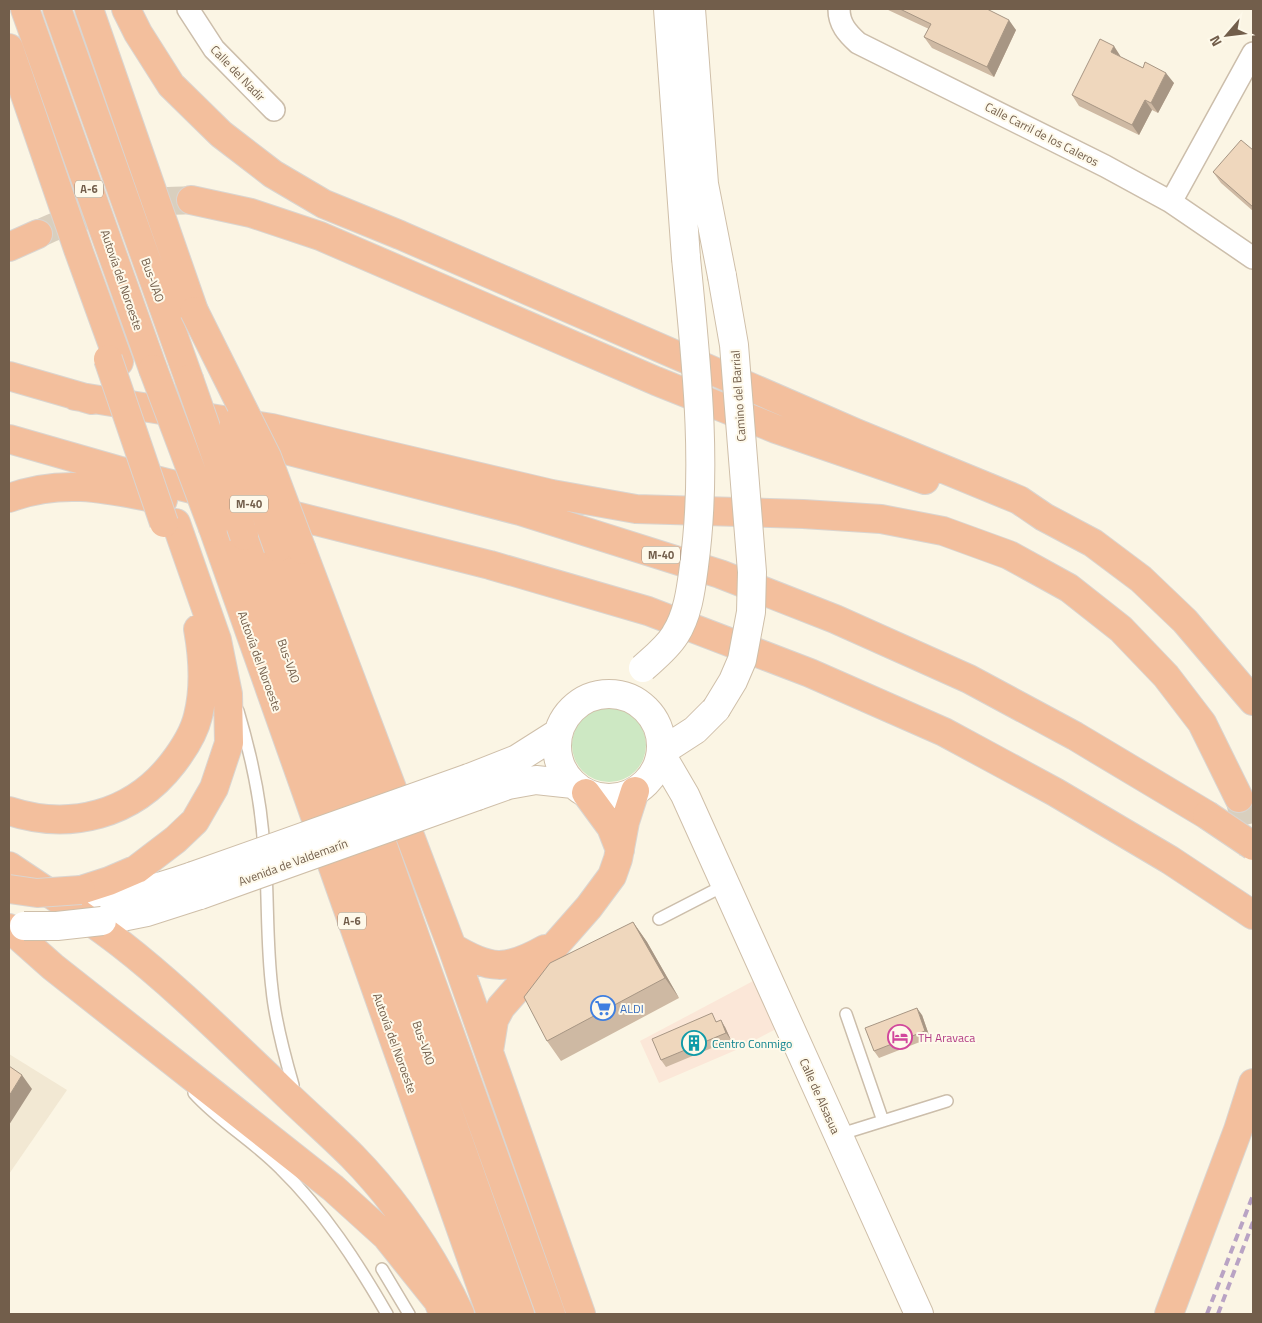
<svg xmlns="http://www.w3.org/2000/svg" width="1262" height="1323" viewBox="0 0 1262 1323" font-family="'Titillium Web',sans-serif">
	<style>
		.residential { fill: #f2e8d3 }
		.commercial { fill: #fbe7d8 }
		.green { fill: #cde8c3 }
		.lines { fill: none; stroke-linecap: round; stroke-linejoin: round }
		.highway-tunnel { stroke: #d9cfbe; stroke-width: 28; stroke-dasharray: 28 14; stroke-linecap: butt }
		.lane-casing { stroke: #ccbeab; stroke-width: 14 }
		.street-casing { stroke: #ccbeab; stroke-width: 24 }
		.secondary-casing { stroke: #cfbfa9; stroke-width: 30 }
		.highway-casing { stroke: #dad5d0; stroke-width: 30 }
		.lane { stroke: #fff; stroke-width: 11 }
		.street { stroke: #fff; stroke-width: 21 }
		.secondary { stroke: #fff; stroke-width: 28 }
		.highway { stroke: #f3bf9d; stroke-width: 28 }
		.rail { stroke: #b9a3c4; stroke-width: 4; stroke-dasharray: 8 5; stroke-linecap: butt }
		.secondary-bridge-casing { stroke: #cfbfa9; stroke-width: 30; stroke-linecap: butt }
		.highway-bridge-casing { stroke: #dad5d0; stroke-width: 30; stroke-linecap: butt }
		.secondary-bridge { stroke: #fff; stroke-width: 28 }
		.highway-bridge { stroke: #f3bf9d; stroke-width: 28 }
		.wall { fill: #ceb9a3 }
		.shaded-wall { fill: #a79684 }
		.building { fill: #efd7bd; stroke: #a79684 }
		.labels { text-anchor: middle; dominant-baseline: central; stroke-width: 4; stroke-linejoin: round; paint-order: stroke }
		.shield { fill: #fef9ea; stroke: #9c8c7b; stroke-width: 1 }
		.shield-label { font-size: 11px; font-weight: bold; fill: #725e4b }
		.street-label { font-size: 12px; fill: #725e4b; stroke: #fef9ea }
		.shop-label { font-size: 12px; fill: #366cbe; stroke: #fef9ea; text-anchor: start }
		.hotel-label { font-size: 12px; fill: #b23c85; stroke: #fef9ea; text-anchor: start }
		.culture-label { font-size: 12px; fill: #0d838f; stroke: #fef9ea; text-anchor: start }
	</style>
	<rect width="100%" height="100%" fill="#fbf5e4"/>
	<path class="residential" d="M9,1054L67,1090L9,1174Z"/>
	<path class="commercial" d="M755,980L776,1029L736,1050L659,1083L640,1041Z"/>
	<path class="green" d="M572 745a37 37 0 1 1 74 0a37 37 0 1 1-74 0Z"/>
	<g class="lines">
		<path class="highway-tunnel" d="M38,234C72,218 108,207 145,202C160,201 176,201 191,200
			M1239,798L1253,852"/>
		<defs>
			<path id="lane" d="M238,711C252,758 262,804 264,852
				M266,871C268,910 267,949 272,989C275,1021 284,1054 293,1085
				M659,919L725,885
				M846,1014L883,1121
				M194,1093C220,1122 254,1141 281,1169C324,1211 357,1262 387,1314
				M838,1135L947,1101
				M382,1269L409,1314"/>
			<path id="street" d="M188,9L214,49L274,110
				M839,9C839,24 847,33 858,43L1105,166L1171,202L1253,258
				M1171,202L1253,53"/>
			<path id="secondary" d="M668,9L686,258
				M691,9L704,184L722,276
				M557 746a52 52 0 1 1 104 0a52 52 0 1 1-104 0Z
				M661,752L695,730L716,709
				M661,754L685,795L919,1314
				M469,778L517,759L558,733
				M477,796L508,785L536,780L573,784
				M87,903C124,898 158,888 193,876
				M102,921L147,912L200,895"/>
			<path id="highway" d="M25,9L153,369
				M57,9L189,379
				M89,9L194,311
				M126,9L138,33L171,85L221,134L273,174L324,204L400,235L856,433L1019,500L1044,517L1093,543L1141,579L1185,621L1253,701
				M9,48L79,252L119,362
				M191,200L251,213L320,236L656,381L776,429L925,480
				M9,247L38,234
				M9,376L92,400
				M75,396L272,428L552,494L636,509L803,514L881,519L943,531L1009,555L1069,588L1121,629L1166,676L1202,723L1239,798
				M9,439L124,472L219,496
				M274,447L520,511L720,574L835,619L969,679L1075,736L1207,815
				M9,498C63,478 108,489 163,500
				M268,509L490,565L648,611L810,673L944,732L1055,792L1170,860L1253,915
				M213,528L491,1314
				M244,536L520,1314
				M278,548L419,948L551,1314
				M302,550L452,947L581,1314
				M586,793L611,827L620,850
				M9,811C70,831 133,815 173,763C183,750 194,733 198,716C205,688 203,657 198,629
				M9,866C46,891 85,916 121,944C175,986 225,1036 275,1083C300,1108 327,1131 352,1156C397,1202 433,1256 460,1314
				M81,890L109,881L137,869L175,840L195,821L214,788L229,743L228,694L217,640L176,523
				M9,928L53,967L333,1188L386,1236L438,1301L443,1313
				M452,947C490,970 506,971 545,949
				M489,1051L494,1020L501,1007L589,907L612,876L618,859L625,822L635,791
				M1169,1314L1238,1130L1253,1083"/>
		</defs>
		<use href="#lane" class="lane-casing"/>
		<use href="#street" class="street-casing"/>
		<use href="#secondary" class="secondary-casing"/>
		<use href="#highway" class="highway-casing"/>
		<use href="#lane" class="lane"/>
		<use href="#street" class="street"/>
		<use href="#secondary" class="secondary"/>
		<use href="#highway" class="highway"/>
		<path class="rail" d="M1207,1314L1253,1195
			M1218,1314L1253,1222"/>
		<defs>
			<path id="secondary-bridge" d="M643,668C654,658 667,648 675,635C688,615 691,589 694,566C708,463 696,361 686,258
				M716,709L733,681L742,660L751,612L752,572L734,345L722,276
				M193,876L469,778
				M200,895L477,796
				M24,926H57L102,921"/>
			<path id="highway-bridge" d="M194,311L267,457L302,550
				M108,359L164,523
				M153,369L213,528
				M189,379L244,536
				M234,424L278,548
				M1207,815L1253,846
				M9,889L37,893L81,890"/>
		</defs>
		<use href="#secondary-bridge" class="secondary-bridge-casing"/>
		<use href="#highway-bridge" class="highway-bridge-casing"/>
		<use href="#secondary-bridge" class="secondary-bridge"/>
		<use href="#highway-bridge" class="highway-bridge"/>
	</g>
	<path class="wall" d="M886,9H987L1016,30L994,77L932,48L924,37L929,29Z
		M1121,57L1174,83L1158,113L1152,110L1139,135L1079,106L1072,95Z
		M1253,150V211L1221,183L1213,172Z
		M633,922L647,942L679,998L561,1061L547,1041Z
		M922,1015L930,1038L879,1058L874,1051Z
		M717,1021L725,1027L731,1040L666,1067L661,1060Z"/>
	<path class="shaded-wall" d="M1009,20L1016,30L994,77L987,67Z
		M1114,46L1121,57L1111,52Z
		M1166,73L1174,83L1158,113L1151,103Z
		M1145,100L1152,110L1139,135L1132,125Z
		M633,922L647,942L679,998L665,978Z
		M917,1008L922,1015L930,1038L925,1031Z
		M721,1020L725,1027L731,1040L726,1033Z
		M22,1075L32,1089L9,1125V1096Z"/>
	<path class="building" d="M900,9H987L1009,20L987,67L924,37L931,24Z
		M1100,39L1114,46L1111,52L1143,68L1145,62L1166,73L1151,103L1145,100L1132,125L1072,95Z
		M1241,140L1253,150V207L1213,172Z
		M633,922L665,978L547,1041L524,997L550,963Z
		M917,1008L925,1031L874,1051L865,1028Z
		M712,1013L716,1022L721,1020L726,1033L661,1060L652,1039Z
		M9,1066L22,1075L9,1096Z"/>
	<defs>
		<symbol id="supermarket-ring" viewBox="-11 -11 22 22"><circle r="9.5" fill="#fef9ea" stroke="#3f7fe0" stroke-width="1.5"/><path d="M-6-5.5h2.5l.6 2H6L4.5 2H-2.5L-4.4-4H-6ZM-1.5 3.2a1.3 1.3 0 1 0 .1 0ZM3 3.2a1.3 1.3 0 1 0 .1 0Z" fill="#3f7fe0"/></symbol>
		<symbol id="hotel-ring" viewBox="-11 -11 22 22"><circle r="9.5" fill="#fef9ea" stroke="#d1479c" stroke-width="1.5"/><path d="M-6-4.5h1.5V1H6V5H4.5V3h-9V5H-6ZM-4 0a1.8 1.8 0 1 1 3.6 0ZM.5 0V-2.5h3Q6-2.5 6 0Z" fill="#d1479c"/></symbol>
		<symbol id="building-ring" viewBox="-11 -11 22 22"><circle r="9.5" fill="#fef9ea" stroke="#0f9aa8" stroke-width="1.5"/><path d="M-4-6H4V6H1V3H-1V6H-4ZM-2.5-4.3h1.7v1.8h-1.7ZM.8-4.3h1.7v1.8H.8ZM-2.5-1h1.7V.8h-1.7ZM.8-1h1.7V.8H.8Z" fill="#0f9aa8"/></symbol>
	</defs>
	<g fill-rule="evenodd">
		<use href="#supermarket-ring" x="589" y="994" width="28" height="28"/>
		<use href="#hotel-ring" x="886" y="1023" width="28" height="28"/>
		<use href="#building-ring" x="680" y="1029" width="28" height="28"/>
	</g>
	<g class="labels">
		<g class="shield">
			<rect x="75" y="180.5" width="28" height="17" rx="4"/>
			<rect x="230" y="495.5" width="38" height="17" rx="4"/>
			<rect x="642" y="546.5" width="38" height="17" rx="4"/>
			<rect x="338" y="912.5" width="28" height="17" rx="4"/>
		</g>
		<g class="shield-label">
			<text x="89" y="189">A-6</text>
			<text x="249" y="504">M-40</text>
			<text x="661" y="555">M-40</text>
			<text x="352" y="921">A-6</text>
		</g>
		<g class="street-label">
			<text transform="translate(238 73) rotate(46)">Calle del Nadir</text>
			<text transform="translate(1042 134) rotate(27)">Calle Carril de los Caleros</text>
			<text transform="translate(122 280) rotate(71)">Autovía del Noroeste</text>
			<text transform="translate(153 280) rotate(70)">Bus-VAO</text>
			<text transform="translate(738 396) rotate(-94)">Camino del Barrial</text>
			<text transform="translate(260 661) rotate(70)">Autovía del Noroeste</text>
			<text transform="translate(289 661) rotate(71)">Bus-VAO</text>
			<text transform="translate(293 862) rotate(-20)">Avenida de Valdemarín</text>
			<text transform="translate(395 1043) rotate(70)">Autovía del Noroeste</text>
			<text transform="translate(424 1043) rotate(71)">Bus-VAO</text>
			<text transform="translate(820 1096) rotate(66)">Calle de Alsasua</text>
		</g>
		<g class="shop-label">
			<text x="620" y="1008">ALDI</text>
		</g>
		<g class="hotel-label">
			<text x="918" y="1037">TH Aravaca</text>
		</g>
		<g class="culture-label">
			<text x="712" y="1043">Centro Conmigo</text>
		</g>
	</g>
	<rect width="1262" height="1323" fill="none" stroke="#725e4b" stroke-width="20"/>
	<g transform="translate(1227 35) rotate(242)" stroke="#fef9ea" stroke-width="4" paint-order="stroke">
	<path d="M0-4L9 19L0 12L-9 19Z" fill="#725e4b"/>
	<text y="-8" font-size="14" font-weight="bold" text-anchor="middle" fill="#725e4b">N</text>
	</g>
</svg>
